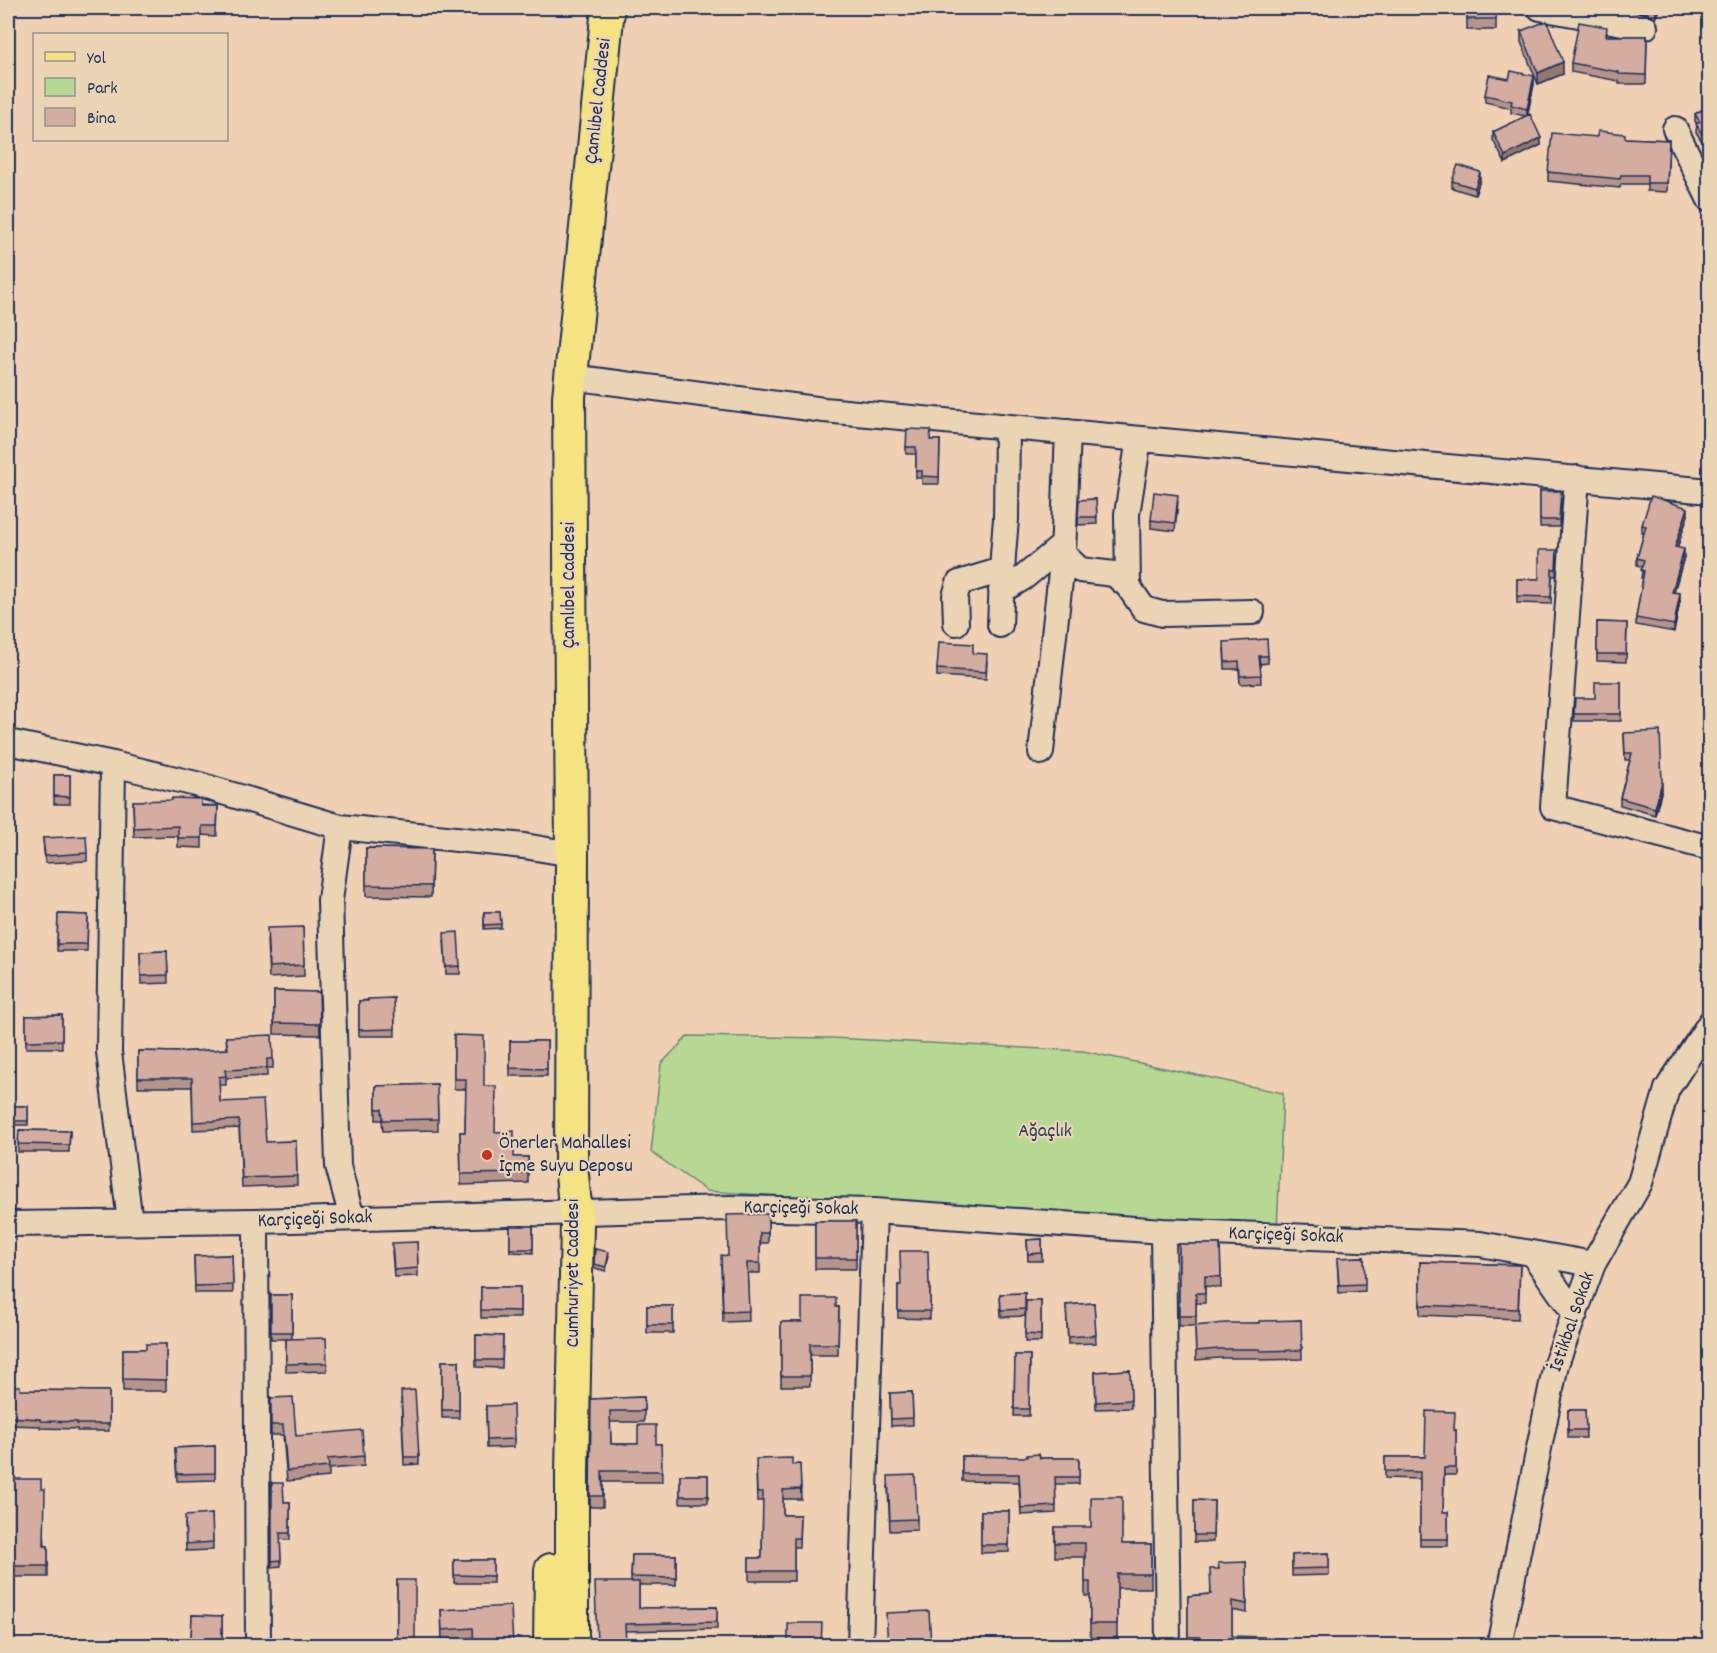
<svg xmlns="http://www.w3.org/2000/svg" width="1717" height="1653" viewBox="0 0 1717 1653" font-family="Dekko,sans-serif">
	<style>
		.green { fill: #b6d892; stroke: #688478; stroke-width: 1.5 }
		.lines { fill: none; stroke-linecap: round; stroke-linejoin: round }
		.minor-casing { stroke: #1b2f5e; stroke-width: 28 }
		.major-casing { stroke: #1b2f5e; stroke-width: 36 }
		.minor { stroke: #ead4b3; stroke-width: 24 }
		.major { stroke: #f5e382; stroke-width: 32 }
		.wall { fill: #b6948a; stroke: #1b2f5e; stroke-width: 1.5 }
		.shaded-wall { fill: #947870; stroke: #1b2f5e; stroke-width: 1.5 }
		.building { fill: #d4aca0; stroke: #1b2f5e; stroke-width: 1.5 }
		.poi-dot { fill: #c8321e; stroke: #ead4b3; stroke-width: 2 }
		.labels { text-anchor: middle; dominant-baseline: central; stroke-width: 4.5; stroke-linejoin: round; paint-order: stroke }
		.street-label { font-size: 20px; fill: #1b2f5e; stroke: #ead4b3 }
		.park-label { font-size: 20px; fill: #2a4063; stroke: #ead4b3 }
		.poi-label { font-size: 20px; fill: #1b2f5e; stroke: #ead4b3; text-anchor: start }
	</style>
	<rect width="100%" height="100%" fill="#f0d0b2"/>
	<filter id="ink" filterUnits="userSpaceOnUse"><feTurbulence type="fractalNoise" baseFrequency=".0167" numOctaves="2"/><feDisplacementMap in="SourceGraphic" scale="12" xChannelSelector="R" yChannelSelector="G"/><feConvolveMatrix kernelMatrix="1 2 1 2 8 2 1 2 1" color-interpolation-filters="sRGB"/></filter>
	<g filter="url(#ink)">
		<path class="green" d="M688,1036L832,1038L1083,1051L1283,1093L1277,1230L707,1191L651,1152L661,1064Z"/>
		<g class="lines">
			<defs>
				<path id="minor" d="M1540,8L1645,27
					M1675,129L1710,200
					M571,377L824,410L1710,491
					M1577,478L1553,807L1710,848
					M1063,554L1080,570L1114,574L1128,586L1144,609L1162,614L1252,612
					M1128,586L1127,514L1139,439
					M1001,591L1023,578L1063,545
					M956,623L955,596L959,583L1002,570
					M1000,625L1003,555L1006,519L1007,427
					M8,742L113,764L196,784L340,827L524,846L572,854
					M1041,752L1063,554L1068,432
					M113,764L109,1052L130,1222
					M340,827L330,900L338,1166L352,1218
					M256,1221L258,1646
					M8,1224L256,1221L729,1208L874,1211L1163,1231L1480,1244L1593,1264
					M1163,1231L1168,1646
					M1532,1253L1575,1314
					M860,1646L874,1211
					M1499,1646L1556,1364L1593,1264L1640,1183L1667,1089L1710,1023"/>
				<path id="major" d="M550,1646L551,1570
					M572,1646V1473L577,1225L571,1165L572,854L569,397L608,8"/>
			</defs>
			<use href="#minor" class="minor-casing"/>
			<use href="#major" class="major-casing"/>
			<use href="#minor" class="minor"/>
			<use href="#major" class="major"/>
		</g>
		<path class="wall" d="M1467,8H1496V30H1467Z
			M1634,8H1659L1656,19L1648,13L1634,10Z
			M1521,31L1563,74L1538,84L1521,42Z
			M1607,36H1647L1646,84H1619V81L1571,72V63Z
			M1534,84L1527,116L1541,145L1505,163L1493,140V132L1526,116L1511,113V108L1485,102V95Z
			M1710,105L1705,146L1696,132L1697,124L1695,121V114Z
			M1597,137L1669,140L1667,192L1647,191V184H1621L1620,188L1548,181V172Z
			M1480,180L1475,195L1452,188V181Z
			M930,440H940L939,484H922V478H916V454H906V447Z
			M1540,491L1561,498L1559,527H1540Z
			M1096,499L1097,524L1078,525L1079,500Z
			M1178,502L1175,531L1151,528V520Z
			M1688,515L1677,548L1684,557L1674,592L1680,601L1674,632L1636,625V618L1643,578H1641L1643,567L1637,565V558L1644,533H1642V525Z
			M1557,557L1556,576H1552L1551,604L1517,603V579H1539Z
			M1597,622L1627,623L1626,662L1597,661Z
			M1224,649L1268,656V663L1260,664L1261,683L1240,684L1239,669H1225Z
			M973,653L987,661L986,679L937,676V669Z
			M1710,666V722L1705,721Z
			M1621,682V721H1574V714Z
			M1624,733L1662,789L1655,815L1620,805V798L1630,760H1625Z
			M54,775H70V804H54Z
			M133,801L218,806L217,836L202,835V848L178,847V836L134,837Z
			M43,838L87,853V861L45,863Z
			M366,848L432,849L431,897L366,896Z
			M484,912H500L501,928L484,929Z
			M58,914L88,915L87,951H57Z
			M303,927L304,976L269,978L267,939Z
			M444,940L460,966V974H446Z
			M167,951L168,983L141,984L140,952Z
			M274,991L319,992L320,1035L274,1034Z
			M394,998L395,1036H359V1001Z
			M62,1015V1048H26V1016Z
			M454,1035L484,1086L495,1132L514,1157H528V1183L461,1185L460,1132H465L466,1089H454Z
			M226,1037L273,1059V1068H267V1076L226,1078V1085H219L220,1102L266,1142L296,1141L297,1185L242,1187L239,1128L193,1130L192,1087H138V1051L177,1052L227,1049Z
			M510,1041H547V1076H510Z
			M437,1084L438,1130L383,1131L382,1120H376V1086Z
			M11,1106H28V1125H11Z
			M19,1130L70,1131L69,1152H18Z
			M768,1214V1243H760V1273H747L749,1321L723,1322L721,1265L728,1256Z
			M815,1221H856V1269H815Z
			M510,1226H533V1253L510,1252Z
			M1042,1239V1261H1028L1027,1240Z
			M417,1242L418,1276L394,1277L392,1251Z
			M1179,1244H1220L1221,1288L1205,1286V1303H1196V1326L1259,1323L1301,1320L1302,1359L1260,1360V1358H1219L1196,1360L1195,1326H1179Z
			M595,1249L609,1256L606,1271L594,1268Z
			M232,1255L233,1293H195L194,1256Z
			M1364,1257L1365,1291L1339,1293L1337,1258Z
			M1420,1262L1520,1265L1518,1319L1420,1315Z
			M898,1285H930V1319L898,1318Z
			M481,1287H520V1318H481Z
			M1025,1293V1316L1001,1317L1000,1294Z
			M271,1295H292V1339L327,1363V1371L286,1372V1339H271Z
			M1026,1301H1041V1342H1025Z
			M1094,1303L1096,1343L1068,1344L1066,1305Z
			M647,1306H673V1333H647Z
			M836,1307H839L838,1355H810V1386H781V1322H802Z
			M476,1335L503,1336L502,1368L476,1367Z
			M8,1336L9,1386L20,1390L109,1391V1431H77V1429L40,1428V1426L8,1425Z
			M166,1344V1391H123V1349H146Z
			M1015,1355H1030L1029,1416H1014Z
			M442,1361H459V1418H442Z
			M1130,1370L1131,1408L1096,1409L1095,1372Z
			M912,1392L913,1425L891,1426L890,1393Z
			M644,1397V1422H610L611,1444H661L662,1482H603V1507H590L591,1399Z
			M271,1398L296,1436L364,1456V1466L329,1469V1477L287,1481L283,1435H271Z
			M401,1398L419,1457V1464L404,1465Z
			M486,1406L514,1439V1447L487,1448Z
			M1568,1410H1585L1586,1438H1568Z
			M1455,1430H1456V1475H1444L1443,1512H1448V1546H1420V1479L1385,1478V1457H1425Z
			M215,1446V1480L177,1481L175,1448Z
			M962,1456L1040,1458H1079V1484H1055L1056,1513L1021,1515L1019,1482L962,1481Z
			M800,1464L801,1499H783V1515H800L799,1547H794V1581H749V1558H762L763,1501H757L756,1468Z
			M680,1475H708V1503H680Z
			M8,1479L41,1489L45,1546H48V1577H8Z
			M272,1483L284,1502H290V1540L280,1539L281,1566L272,1567Z
			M888,1487L917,1519V1530L890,1531Z
			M1194,1500L1214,1501L1213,1542H1194Z
			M981,1511H1009V1552L981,1553Z
			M212,1514L213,1550L186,1551L185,1523Z
			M1055,1527L1122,1544H1151V1588H1117V1638H1090V1596H1085V1557H1055Z
			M1329,1553V1575L1292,1576V1555Z
			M632,1555H676V1585H639V1608L717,1607V1629L625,1631L626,1646H597L631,1582Z
			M454,1560H493V1583H454Z
			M1246,1562L1247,1613L1232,1610V1636L1264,1646H1188V1596L1210,1594L1219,1569Z
			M397,1580L415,1646H397Z
			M441,1610L513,1646H473V1638L442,1640Z
			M8,1612H12L11,1646H8Z
			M192,1615L222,1616V1646H191Z"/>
		<path class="shaded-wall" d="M1657,8H1659L1656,19V11Z
			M1563,62V74L1538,84V73Z
			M1534,76V84L1527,117V109Z
			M1710,136V144L1705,146V139Z
			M1541,138V145L1505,163V156Z
			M1480,172V180L1475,195V188Z
			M1688,508V515L1675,555V547Z
			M1684,549V557L1672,599V592Z
			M1680,593V601L1674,632V625Z
			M1662,782V789L1655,815V808Z"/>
		<path class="building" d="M1467,8H1496V19H1467Z
			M1651,8H1657L1656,11Z
			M1547,21L1563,62L1538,73L1521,31Z
			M1579,22L1607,27L1606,36H1647L1646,75L1619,74V72L1571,63Z
			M1511,71L1534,76L1527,109L1511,105L1512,101L1485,95L1489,75L1509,79Z
			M1710,105V136L1705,139L1696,124L1700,122L1695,114Z
			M1530,114L1541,138L1505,156L1493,132Z
			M1598,131L1625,134V138L1669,140L1667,183H1647V175H1621L1620,179L1548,172L1552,133L1597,137Z
			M1458,165L1480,172L1475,188L1452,181Z
			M907,429L931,430L930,440H940L939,477L922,476V471H916V447H906Z
			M1540,491H1561L1559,520H1540Z
			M1154,492L1178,495L1175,523L1151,520Z
			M1651,496L1688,508L1675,547L1684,549L1672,592L1680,593L1674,625L1636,618L1644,571L1641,570L1644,560L1637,558L1646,526L1642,525Z
			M1096,499L1097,517H1078L1079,500Z
			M1539,550H1557L1556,569H1552L1551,597L1517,596V579H1539Z
			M1597,622L1627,623L1626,654H1597Z
			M1267,639L1268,656H1259L1261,675L1240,676L1239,661L1225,662L1224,642Z
			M939,642L973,644V653L987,654L986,672L937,669Z
			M1710,666V714H1705Z
			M1595,682H1621V714H1574L1575,698H1595Z
			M1660,731L1662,782L1655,808L1620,798L1632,753H1625L1624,733Z
			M54,775H70V797L54,796Z
			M172,798L201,799V806H218L217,826H202V838H178V826L134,828L133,801L172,800Z
			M86,836L87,853L45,856L43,838Z
			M366,848L432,849L431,886L366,885Z
			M484,912H500L501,924L484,925Z
			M58,914L88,915L87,944H57Z
			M303,927L304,965L269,967L267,928Z
			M458,932L460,966L446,967L444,933Z
			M167,951L168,975L141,976L140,952Z
			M274,991L319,992L320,1024L274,1023Z
			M394,998L395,1029L359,1030V1001H368V999Z
			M62,1015V1040L26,1041V1016Z
			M272,1035L273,1059H267V1068L225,1070L226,1076L219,1077L220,1102L263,1100L266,1142L296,1141L297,1176L242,1178L239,1120L193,1122L192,1078H138V1051L177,1052L228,1049L226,1037Z
			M454,1035L484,1036V1086H496L495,1132L514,1131V1157H528V1173L461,1174L460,1132H465L466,1079H454Z
			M510,1041H547V1069L510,1068Z
			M437,1084L438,1119L383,1120L382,1109H376V1086Z
			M11,1106H28V1121H11Z
			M19,1130L70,1131L69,1145L18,1144Z
			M768,1214V1233H760V1263H747L749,1311L723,1312L721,1255L728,1256L727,1215Z
			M815,1221H856V1258H815Z
			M510,1226H533V1249H510Z
			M1042,1239V1253L1028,1254L1027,1240Z
			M417,1242L418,1268L394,1270L392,1243Z
			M1179,1244H1220L1221,1277L1205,1276V1293H1196V1316H1179Z
			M595,1249L609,1252L606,1267L594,1264Z
			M900,1251H928L929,1285H930V1311H898V1285H901Z
			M232,1255L233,1285L195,1286L194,1256Z
			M1364,1257L1365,1284L1339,1285L1337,1258Z
			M1420,1262L1520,1265L1518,1309L1420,1305Z
			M481,1287H520V1311L481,1310Z
			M1025,1293V1309L1001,1310L1000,1294Z
			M271,1295H292V1332H271Z
			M802,1298H836V1307H839L838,1344H810V1376H781V1322H802Z
			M1026,1301H1041V1335L1025,1334Z
			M1094,1303L1096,1335L1068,1337L1066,1305Z
			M647,1306H673V1325H647Z
			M1301,1320L1302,1350L1260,1351V1349H1219L1196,1351L1195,1326L1225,1323H1259V1321Z
			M476,1335L503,1336L502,1360H476Z
			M8,1336L9,1386H20V1390L109,1391V1424H77V1422L40,1421V1419L8,1417Z
			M326,1338L327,1363L286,1364V1339Z
			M146,1344H166V1380L123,1379V1349H146Z
			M1015,1355H1030L1029,1409H1014Z
			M442,1361H459V1410H442Z
			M1130,1370L1131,1400L1096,1402L1095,1372Z
			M415,1390L419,1457H404L401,1391Z
			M912,1392L913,1418L891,1419L890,1393Z
			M293,1397L296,1436L362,1430L364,1456L328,1459L329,1467L287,1471L283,1425H271V1398Z
			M644,1397V1411H610L611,1444H638V1425H656V1444H661L662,1471H602L603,1496H590L591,1399Z
			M513,1405L514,1439L487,1440L486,1406Z
			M1568,1410H1585L1586,1430H1568Z
			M1426,1411L1455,1412L1454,1430H1456V1468H1444L1443,1512H1448V1539H1420V1472L1385,1471V1457H1425Z
			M215,1446V1473L177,1474L175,1448Z
			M1039,1454L1040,1458H1079V1477H1055L1056,1506L1021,1508L1019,1474H962V1456L1027,1457V1455Z
			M792,1458V1465L800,1464L801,1489L783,1490V1515H800L799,1538H794V1571H749V1558H762L763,1492H757L756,1459Z
			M680,1475H708V1496H680Z
			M915,1475L917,1519L890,1520L888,1476Z
			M8,1479H41V1489H45L44,1546H48V1566H8Z
			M272,1483H283L284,1502H290V1533H280L281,1560L272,1561Z
			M1091,1497H1122V1544H1151V1574H1117V1624H1090V1582H1085V1543H1055V1527H1091Z
			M1194,1500L1214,1501L1213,1535H1194Z
			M981,1511H1009V1545H981Z
			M212,1514L213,1542L186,1544L185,1516Z
			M1329,1553V1568L1292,1569V1555Z
			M632,1555H676V1578L631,1577Z
			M454,1560H493V1576L454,1575Z
			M1246,1562L1247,1604L1232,1601V1636L1264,1637V1646H1200V1637H1188V1596L1211,1594L1210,1569H1219L1218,1563Z
			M397,1580H415V1646H402V1640H397Z
			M595,1582H639V1608L717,1607V1622L625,1624L626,1644L614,1645V1646H597Z
			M511,1606L513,1646H474L473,1628L442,1630L441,1610Z
			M929,1611L931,1646H888L886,1613Z
			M8,1612H12L11,1640H8Z
			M192,1615L222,1616V1639L191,1640Z
			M792,1623H822L821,1646H788V1624H792Z"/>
	</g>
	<circle class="poi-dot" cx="487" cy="1155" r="6"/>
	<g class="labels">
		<g class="street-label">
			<text transform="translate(599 101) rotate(-84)">Çamlıbel Caddesi</text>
			<text transform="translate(570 585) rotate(-90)">Çamlıbel Caddesi</text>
			<text transform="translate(801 1209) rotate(1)">Karçiçeği Sokak</text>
			<text transform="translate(315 1220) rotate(-2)">Karçiçeği Sokak</text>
			<text transform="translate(1286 1236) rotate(2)">Karçiçeği Sokak</text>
			<text transform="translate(574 1273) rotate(-90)">Cumhuriyet Caddesi</text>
			<text transform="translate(1573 1322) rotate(-71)">İstikbal Sokak</text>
		</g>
		<g class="park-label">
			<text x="1045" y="1132">Ağaçlık</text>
		</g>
		<g class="poi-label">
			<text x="499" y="1144">Önerler Mahallesi<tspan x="499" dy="23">İçme Suyu Deposu</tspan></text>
		</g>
	</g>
	<rect width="1717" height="1653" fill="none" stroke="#ead4b3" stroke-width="30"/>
	<rect x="15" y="15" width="1687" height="1623" fill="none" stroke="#1b2f5e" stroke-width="2" filter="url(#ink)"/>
	<rect x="33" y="33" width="195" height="108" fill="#ead4b3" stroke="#979291" stroke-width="1.5"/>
	<rect x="45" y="52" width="30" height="9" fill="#f5e382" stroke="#979291" stroke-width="1.5"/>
	<text x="87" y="63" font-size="18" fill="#1b2f5e">Yol</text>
	<rect x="45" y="78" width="30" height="18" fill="#b6d892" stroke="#979291" stroke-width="1.5"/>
	<text x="87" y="93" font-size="18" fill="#1b2f5e">Park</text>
	<rect x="45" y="108" width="30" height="18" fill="#d4aca0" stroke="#979291" stroke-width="1.5"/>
	<text x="87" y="123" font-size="18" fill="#1b2f5e">Bina</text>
</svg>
